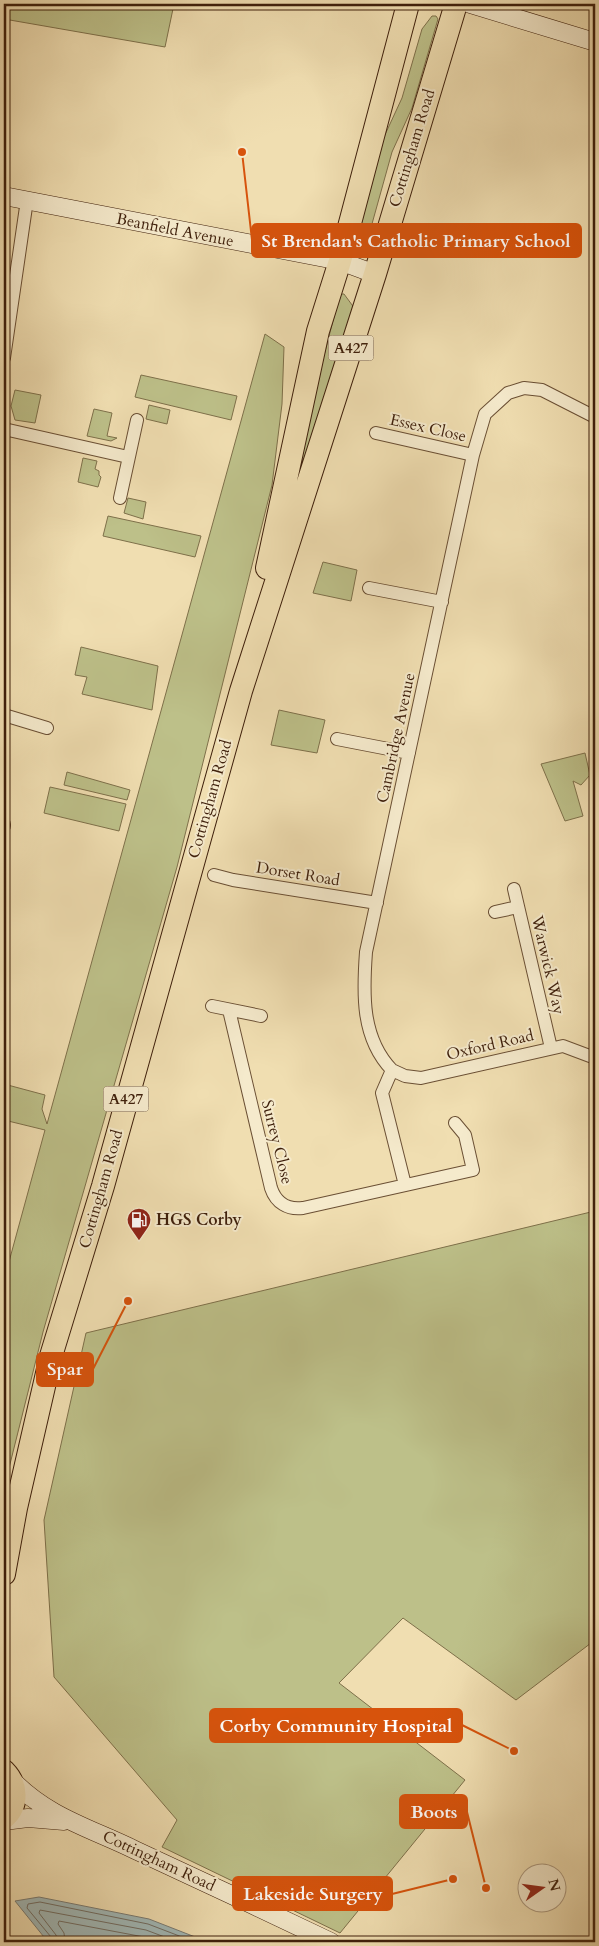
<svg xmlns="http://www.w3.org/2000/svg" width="599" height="1946" viewBox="0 0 599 1946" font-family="Cardo,serif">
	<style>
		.green { fill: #bdc089; stroke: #7e704a }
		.water { fill: #a1b9b8; stroke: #797b73 }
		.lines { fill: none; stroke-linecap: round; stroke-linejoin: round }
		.shore { stroke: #706c62; stroke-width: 1 }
		.street-casing { stroke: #6a4f34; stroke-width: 14 }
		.secondary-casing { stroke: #3e1f0b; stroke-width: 19 }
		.highway-casing { stroke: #3e1f0b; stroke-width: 24 }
		.street { stroke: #f5eacc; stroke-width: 12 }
		.secondary { stroke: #f5eacc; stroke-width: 18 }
		.highway { stroke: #f0deb1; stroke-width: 22 }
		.labels { text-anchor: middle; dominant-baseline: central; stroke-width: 4; stroke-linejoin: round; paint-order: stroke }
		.shield { fill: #f5eacc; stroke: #755c45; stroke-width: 1 }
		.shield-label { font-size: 15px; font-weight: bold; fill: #3e1f0b }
		.street-label { font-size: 16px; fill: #3e1f0b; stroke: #f5eacc }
		.poi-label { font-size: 16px; font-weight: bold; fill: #3e1f0b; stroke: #f5eacc; text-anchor: start }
		.leader { fill: none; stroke: #d7530c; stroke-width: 2 }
		.callout-dot { fill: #d7530c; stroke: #f5eacc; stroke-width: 2 }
		.callout { fill: #d7530c; stroke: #d7530c; stroke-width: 2 }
		.callout-label { font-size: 18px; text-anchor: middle; font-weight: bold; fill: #fff }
	</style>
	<rect width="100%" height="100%" fill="#f0deb1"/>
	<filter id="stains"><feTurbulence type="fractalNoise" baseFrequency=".004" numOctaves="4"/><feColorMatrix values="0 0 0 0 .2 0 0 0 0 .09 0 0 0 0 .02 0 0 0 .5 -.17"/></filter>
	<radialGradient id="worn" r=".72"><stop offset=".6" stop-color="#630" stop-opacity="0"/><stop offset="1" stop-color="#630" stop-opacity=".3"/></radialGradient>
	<path class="green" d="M4,4H174L165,47L4,19Z
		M432,16H436L438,19L412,108L392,152L370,231L362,237L357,236L383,139L402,98L422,29Z
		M340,294H344L355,309L285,535L304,432Z
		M265,334L284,347L282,404L272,485L177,867L43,1332L4,1488V1280L45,1130L4,1120V1084L45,1095L42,1109L47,1124Z
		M141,375L237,396L231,420L135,397Z
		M15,390L41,395L35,423L15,420L11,406Z
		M149,405L170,410L167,424L146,419Z
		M94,409L112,413L107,436L117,438L111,441L87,436Z
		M83,458L97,461L95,469L99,471V475L101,477L98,487L78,482Z
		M128,498L146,502L143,519L124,513Z
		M108,516L201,536L195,557L103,536Z
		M323,562L357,570L351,601L313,593Z
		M81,647L158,666L152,710L82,694L87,677L75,675Z
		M279,710L325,720L317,753L271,745Z
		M585,753L590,775L581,785L573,781L583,816L565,821L541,764Z
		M67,772L130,790L127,800L64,785Z
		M50,787L126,804L119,831L44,813Z
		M595,1211V1640L516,1700L403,1618L339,1683L465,1780L340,1933L162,1847L177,1820L54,1677L44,1520L86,1333Z"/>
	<path class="water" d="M39,1897L149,1919L208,1942H48L15,1901Z"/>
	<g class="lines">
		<path class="shore" d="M52,1942L51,1937L27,1908L28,1904L40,1902L148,1924L195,1942
			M58,1942L56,1935L39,1913L40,1910L146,1930L178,1942
			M65,1942L64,1933L58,1924L59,1921L144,1937L157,1942"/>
		<defs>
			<path id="street" d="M4,358L27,200
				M4,429L128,457
				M376,433L473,455
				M120,498L137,420
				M369,588L442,602
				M4,715L47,728
				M337,739L409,753
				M4,826V824
				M214,875L233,880L377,903
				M514,889L551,1048
				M495,912L518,907
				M212,1006L261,1016
				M229,1010L271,1188C276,1203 288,1210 303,1208L473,1170L465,1135L455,1123
				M392,1070L405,1076L421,1078L563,1046L595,1058
				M405,1185L382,1093L392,1070C361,1038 363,993 366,952L473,455L485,414L508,393L524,388L542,390L595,417"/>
			<path id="secondary" d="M470,4L595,42
				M4,196L340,261L375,274
				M11,1779C47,1817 90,1828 135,1850C200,1880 266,1911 331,1942
				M4,1821L28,1818L64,1821"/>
			<path id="highway" d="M267,568L318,331L340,261L408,4
				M4,1574L16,1508L51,1356L103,1186L241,691L375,274L456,4
				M4,1771C17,1784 19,1805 4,1818"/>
		</defs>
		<use href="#street" class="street-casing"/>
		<use href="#secondary" class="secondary-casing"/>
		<use href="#highway" class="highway-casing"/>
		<use href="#street" class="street"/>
		<use href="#secondary" class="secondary"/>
		<use href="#highway" class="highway"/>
	</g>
	<defs>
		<symbol id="fuel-pin" viewBox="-11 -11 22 30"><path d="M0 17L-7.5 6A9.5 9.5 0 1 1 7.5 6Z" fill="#8f2418" stroke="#f5eacc"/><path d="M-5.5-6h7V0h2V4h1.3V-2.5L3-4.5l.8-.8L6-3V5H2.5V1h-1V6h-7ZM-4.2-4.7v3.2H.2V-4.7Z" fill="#fff"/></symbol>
	</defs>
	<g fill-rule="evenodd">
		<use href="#fuel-pin" x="125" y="1206" width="28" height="38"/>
	</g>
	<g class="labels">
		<g class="shield">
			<rect x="328.5" y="335.5" width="45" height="25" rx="4"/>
			<rect x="103.5" y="1086.5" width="45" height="25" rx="4"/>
		</g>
		<g class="shield-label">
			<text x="351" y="348">A427</text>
			<text x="126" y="1099">A427</text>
		</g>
		<g class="street-label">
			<text transform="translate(412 148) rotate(-73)">Cottingham Road</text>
			<text transform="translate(175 230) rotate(11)">Beanfield Avenue</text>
			<text transform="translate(428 428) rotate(13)">Essex Close</text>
			<text transform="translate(396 738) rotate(-78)">Cambridge Avenue</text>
			<text transform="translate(210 799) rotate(-74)">Cottingham Road</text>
			<text transform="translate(298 874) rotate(9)">Dorset Road</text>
			<text transform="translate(548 965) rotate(77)">Warwick Way</text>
			<text transform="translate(490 1045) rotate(-13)">Oxford Road</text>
			<text transform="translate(277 1142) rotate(76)">Surrey Close</text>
			<text transform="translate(101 1189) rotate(-74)">Cottingham Road</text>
			<text transform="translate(159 1861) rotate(25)">Cottingham Road</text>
		</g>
		<g class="poi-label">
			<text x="156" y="1220">HGS Corby</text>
		</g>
	</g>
	<path class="leader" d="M242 152L252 240M128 1301L93 1369M514 1751L462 1725M486 1888L467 1812M453 1879L392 1894"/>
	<g class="callout-dot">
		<circle cx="242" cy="152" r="5"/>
		<circle cx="128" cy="1301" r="5"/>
		<circle cx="514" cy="1751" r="5"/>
		<circle cx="486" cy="1888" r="5"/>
		<circle cx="453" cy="1879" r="5"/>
	</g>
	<g class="callout">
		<rect x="252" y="224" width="329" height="33" rx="5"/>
		<rect x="37" y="1353" width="56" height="33" rx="5"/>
		<rect x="210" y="1709" width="252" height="33" rx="5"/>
		<rect x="400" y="1795" width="67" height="33" rx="5"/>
		<rect x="233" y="1877" width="159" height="33" rx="5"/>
	</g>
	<g class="callout-label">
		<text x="416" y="247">St Brendan's Catholic Primary School</text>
		<text x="65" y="1375">Spar</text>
		<text x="336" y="1732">Corby Community Hospital</text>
		<text x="434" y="1818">Boots</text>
		<text x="313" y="1900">Lakeside Surgery</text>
	</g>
	<rect width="599" height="1946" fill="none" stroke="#f0deb1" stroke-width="20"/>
	<rect x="5" y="5" width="589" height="1936" fill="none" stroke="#3e1f0b" stroke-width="2.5"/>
	<rect x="10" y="10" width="579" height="1926" fill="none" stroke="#3e1f0b"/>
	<g transform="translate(542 1888) rotate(76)"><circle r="24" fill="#f5eacc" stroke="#ac997f"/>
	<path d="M0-4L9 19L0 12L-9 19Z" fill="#8f2418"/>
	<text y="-8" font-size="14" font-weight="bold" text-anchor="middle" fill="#3e1f0b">N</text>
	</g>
	<rect width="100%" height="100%" filter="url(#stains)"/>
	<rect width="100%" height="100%" fill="url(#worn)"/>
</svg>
